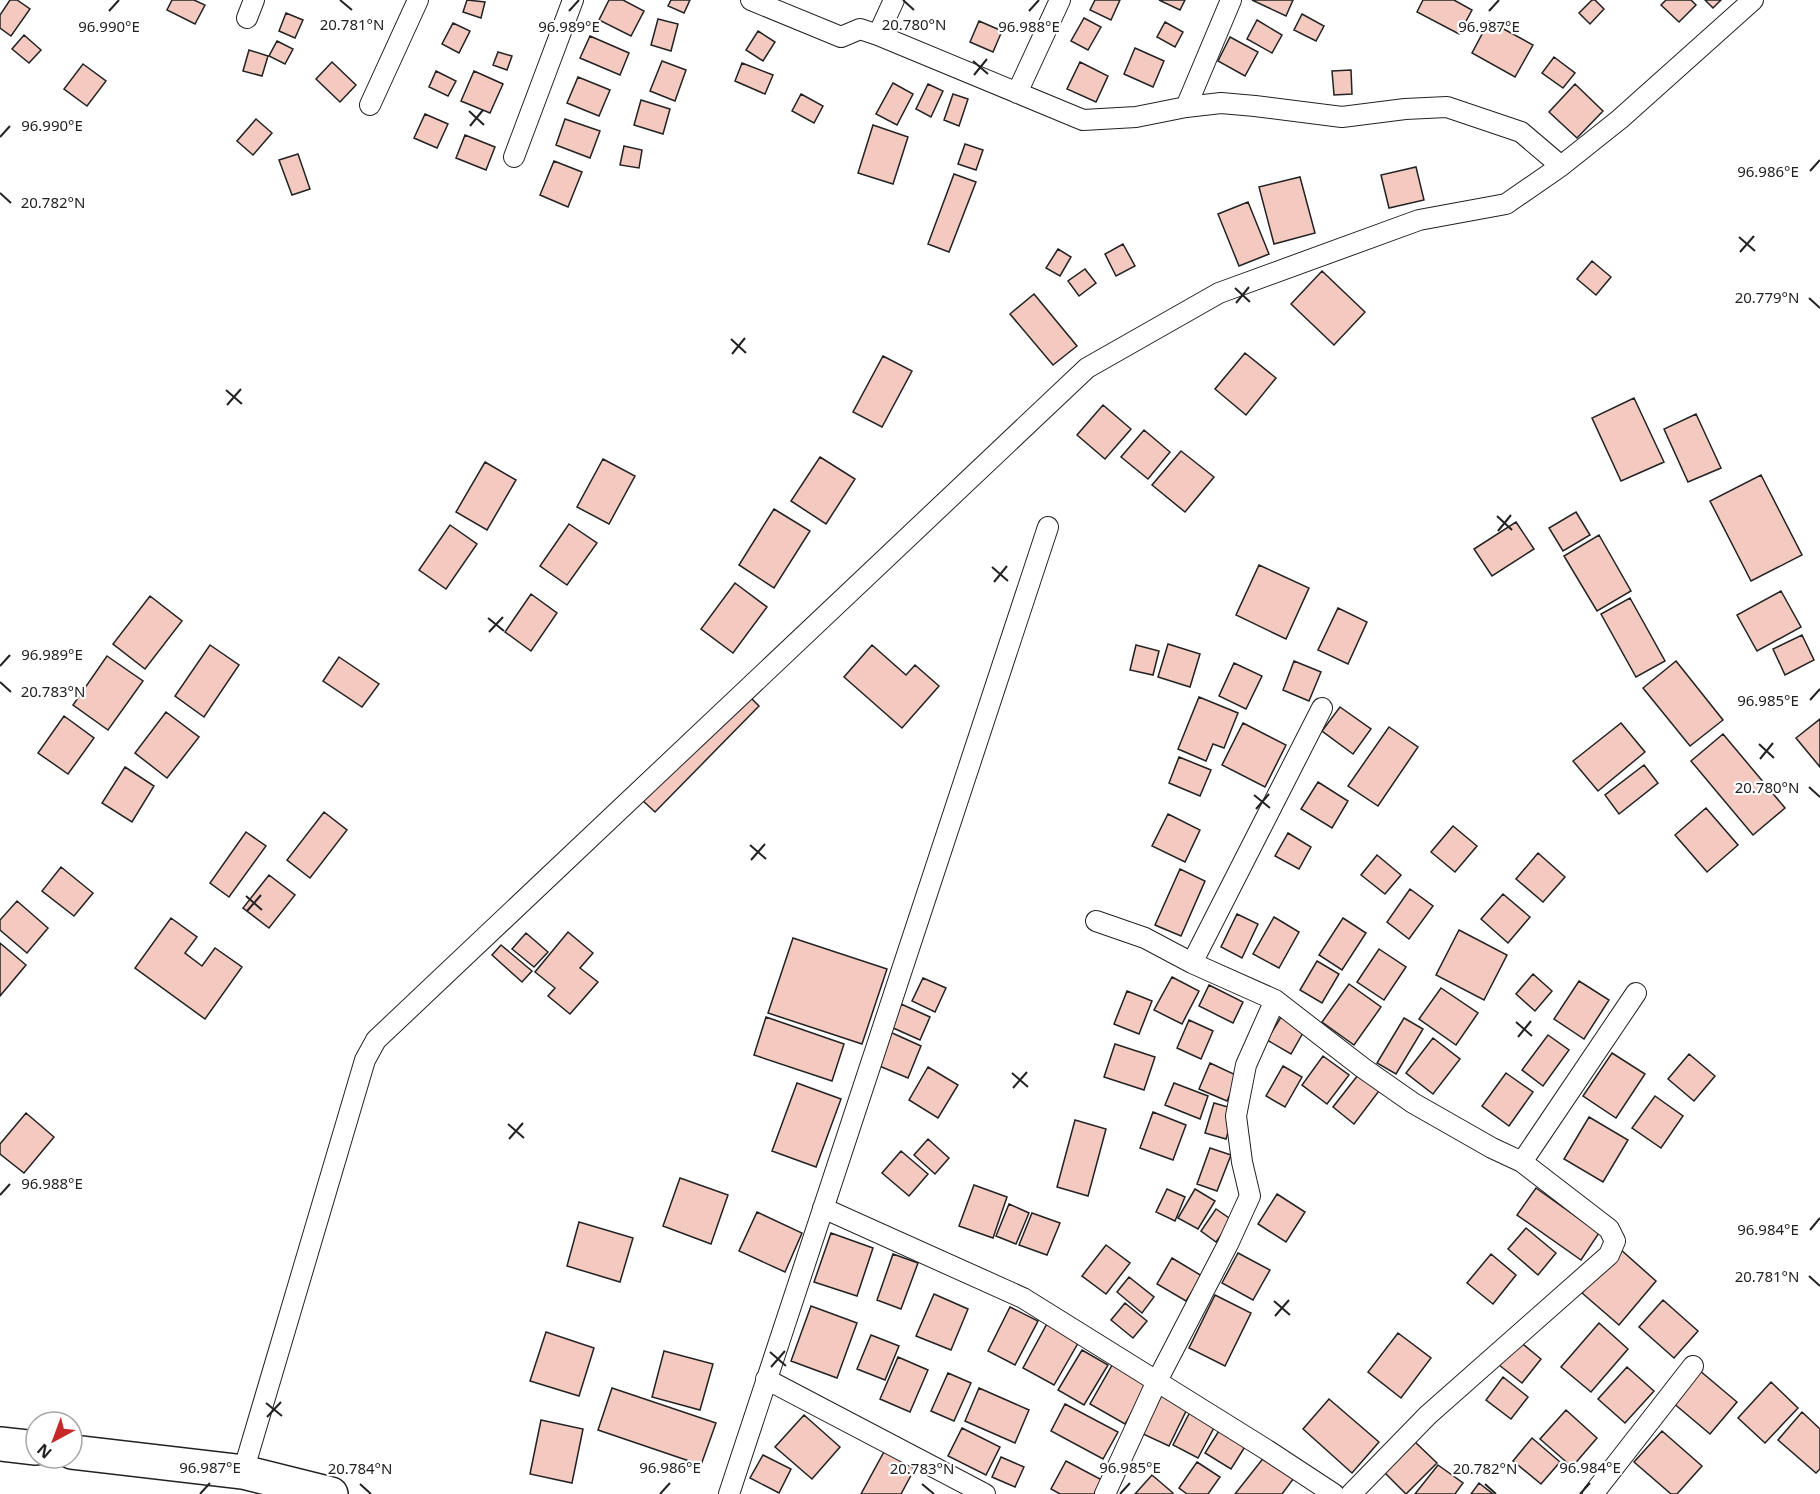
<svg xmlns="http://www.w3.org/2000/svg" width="1820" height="1494" viewBox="0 0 1820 1494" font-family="'Noto Sans',sans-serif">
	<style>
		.building { fill: #f3c9c0; stroke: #222; stroke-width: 1.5 }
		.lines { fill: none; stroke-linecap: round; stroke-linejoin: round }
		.minor-casing { stroke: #222; stroke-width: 22 }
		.trunk-casing { stroke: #222; stroke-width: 36 }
		.minor { stroke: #fff; stroke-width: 20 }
		.trunk { stroke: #fff; stroke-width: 33 }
		.ticks { fill: none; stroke: #222; stroke-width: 2 }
		.ticks-label { font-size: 15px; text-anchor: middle; fill: #222; stroke: #fff; stroke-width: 4.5; stroke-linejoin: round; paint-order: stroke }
	</style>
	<rect width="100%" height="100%" fill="#fff"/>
	<path class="building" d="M10,0H17L30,9L11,36L0,28V15Z
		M172,0H194L205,5L195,24L167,10Z
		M467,0L485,2L481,18L463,12Z
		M609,0H623L644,11L631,36L599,20Z
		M671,0H690L684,13L668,6Z
		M1095,0H1120L1111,20L1090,10Z
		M1159,0H1185L1180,10Z
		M1252,0H1293L1286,16Z
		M1423,0H1454L1472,10L1459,34L1417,12Z
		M1592,0H1595L1604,9L1590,24L1579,13Z
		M1666,0H1691L1696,5L1679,22L1661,5Z
		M1705,0H1721L1713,8Z
		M286,13L303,20L295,38L279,31Z
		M1302,14L1324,26L1316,41L1294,30Z
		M1084,18L1101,27L1088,50L1071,41Z
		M658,19L678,24L671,51L651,45Z
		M1257,20L1282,35L1272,53L1247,39Z
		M979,21L1002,31L993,52L970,42Z
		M1489,21L1533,45L1515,77L1472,53Z
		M1165,22L1183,32L1175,47L1157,37Z
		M453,23L470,31L459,53L442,44Z
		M758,31L775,42L763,61L746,50Z
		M24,35L41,50L29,63L12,49Z
		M590,36L629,53L620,75L580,58Z
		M1230,37L1258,52L1245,76L1218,61Z
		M277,41L293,49L285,64L269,56Z
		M1135,48L1164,61L1153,87L1124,74Z
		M249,50L268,56L262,76L243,71Z
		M498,52L512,56L507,70L493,65Z
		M1554,57L1575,73L1563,88L1542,73Z
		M662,61L686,70L675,101L650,91Z
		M332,62L356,85L340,102L316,79Z
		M1080,62L1108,76L1096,102L1067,89Z
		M742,63L773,75L765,94L735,81Z
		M83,64L106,81L87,106L64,89Z
		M1351,70L1352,94L1334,95L1332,71Z
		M436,71L456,81L448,96L429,87Z
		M474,71L503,84L490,113L461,101Z
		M578,77L610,90L599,116L567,103Z
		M893,83L913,94L897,125L876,114Z
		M928,84L943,91L931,117L916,109Z
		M1575,84L1603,111L1577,138L1549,112Z
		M801,94L823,106L814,123L792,111Z
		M953,94L968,99L959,126L944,120Z
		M641,100L670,109L663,134L634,125Z
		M425,114L448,124L437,148L414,138Z
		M256,119L272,133L253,155L237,141Z
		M565,119L600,131L590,158L556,145Z
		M873,125L908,137L893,184L858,173Z
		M465,135L495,147L486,170L456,158Z
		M965,144L983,150L976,170L958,164Z
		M624,146L642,150L639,168L620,165Z
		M298,154L310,189L292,195L279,160Z
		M554,161L582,172L568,207L540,195Z
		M1416,167L1424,200L1389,208L1381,175Z
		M954,174L976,182L949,252L928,244Z
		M1300,177L1315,233L1274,244L1259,187Z
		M1248,202L1269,254L1239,266L1218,214Z
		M1123,244L1135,266L1116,276L1105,254Z
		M1058,249L1071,257L1060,276L1046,268Z
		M1592,261L1611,277L1596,295L1577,279Z
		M1085,269L1096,283L1079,296L1068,281Z
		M1322,271L1365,312L1334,345L1291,304Z
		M1034,294L1077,346L1053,365L1010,314Z
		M1245,353L1276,378L1246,415L1215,389Z
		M883,356L912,371L882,427L853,412Z
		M1634,398L1664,462L1621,481L1592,418Z
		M1103,405L1131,429L1105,459L1077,435Z
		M1696,414L1721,468L1688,482L1664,429Z
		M1144,430L1170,452L1148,479L1121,457Z
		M1181,451L1214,477L1185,512L1152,485Z
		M820,457L855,479L826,524L791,501Z
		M603,459L635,476L609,524L577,507Z
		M485,462L516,480L487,530L456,512Z
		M1761,475L1802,555L1751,581L1710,501Z
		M774,509L810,531L774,588L739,565Z
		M1576,512L1590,535L1563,551L1549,528Z
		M1516,522L1534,549L1492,576L1474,549Z
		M569,524L597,543L567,585L540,566Z
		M450,525L477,544L446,589L419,570Z
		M1599,535L1631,591L1597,611L1564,556Z
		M1259,565L1309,588L1286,639L1236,615Z
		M735,583L767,607L733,653L701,629Z
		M1781,591L1801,627L1757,651L1737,615Z
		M531,594L557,613L531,651L505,632Z
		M150,596L182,621L145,669L113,644Z
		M1630,598L1665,661L1636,677L1601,614Z
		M1338,608L1367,622L1348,664L1318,650Z
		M1802,635L1814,660L1785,675L1773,649Z
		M1168,644L1200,654L1190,687L1158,677Z
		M210,645L239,665L204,717L175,696Z
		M872,645L906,675L915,665L939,686L902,728L844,677Z
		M1136,645L1159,651L1153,675L1130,670Z
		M107,656L143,681L108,730L73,705Z
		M339,657L379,684L362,707L323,681Z
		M1294,661L1321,672L1309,701L1283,690Z
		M1676,661L1723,720L1690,746L1643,688Z
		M1234,663L1262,676L1246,709L1219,696Z
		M745,692L759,706L655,812L641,799Z
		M1199,697L1238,713L1224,748L1213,744L1206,761L1178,749Z
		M1340,707L1371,729L1353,754L1322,731Z
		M166,712L199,737L167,778L135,753Z
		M64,716L94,738L68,774L38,753Z
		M1820,719V767L1796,738Z
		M1243,723L1286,745L1265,787L1222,765Z
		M1621,723L1645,752L1598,791L1573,761Z
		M1389,727L1418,747L1378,806L1348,786Z
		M1723,734L1785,808L1753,835L1691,761Z
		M1179,757L1211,770L1200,796L1169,783Z
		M1644,765L1658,783L1619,814L1605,795Z
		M125,767L154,786L132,822L102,803Z
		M1318,782L1348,801L1332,828L1301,809Z
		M1706,808L1738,845L1707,872L1675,835Z
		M324,812L347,830L310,878L287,860Z
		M1168,814L1200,830L1185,862L1152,846Z
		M1453,826L1477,846L1455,872L1431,852Z
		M246,832L266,846L229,897L210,883Z
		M1288,833L1311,847L1299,869L1275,856Z
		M1538,853L1565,877L1543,902L1516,879Z
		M1377,855L1401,875L1385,894L1361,875Z
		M61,867L93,893L74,916L42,891Z
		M1180,869L1205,881L1181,936L1155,925Z
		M269,875L295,895L269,928L243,908Z
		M1410,889L1433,906L1409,939L1387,922Z
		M1503,894L1530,917L1508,943L1481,919Z
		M17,901L48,928L27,953L0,930V920Z
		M1237,914L1258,924L1242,958L1221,947Z
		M1274,917L1299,932L1279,968L1253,954Z
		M171,918L197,937L185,953L202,966L215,948L242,967L205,1019L135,968Z
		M1343,918L1366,933L1342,970L1319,955Z
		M1459,930L1507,955L1484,1000L1436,975Z
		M568,932L593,953L580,968L598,982L570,1014L548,996L555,988L535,972Z
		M526,933L548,952L534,967L512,949Z
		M793,938L887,969L862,1044L768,1013Z
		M0,943L26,965L0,996Z
		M501,945L532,971L522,982L492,955Z
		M1379,949L1406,967L1384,1000L1357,982Z
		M1317,961L1339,974L1322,1003L1300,990Z
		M1533,974L1552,991L1535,1011L1516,994Z
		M1172,977L1199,991L1182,1024L1154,1010Z
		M923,978L946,988L935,1012L912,1001Z
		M1579,981L1609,1000L1584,1039L1554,1019Z
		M1349,984L1381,1007L1354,1045L1322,1022Z
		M1209,985L1243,1002L1233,1023L1199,1006Z
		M1441,988L1478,1013L1456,1045L1419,1019Z
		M1127,991L1152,1001L1139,1034L1114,1024Z
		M901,1004L930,1017L920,1040L891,1027Z
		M766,1017L844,1044L832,1081L754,1055Z
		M1281,1017L1304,1031L1291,1054L1267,1040Z
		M1404,1018L1423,1029L1396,1074L1377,1063Z
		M1189,1020L1213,1031L1201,1059L1177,1048Z
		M890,1032L921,1046L908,1078L877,1065Z
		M1548,1035L1569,1050L1543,1086L1522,1070Z
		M1433,1038L1460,1059L1433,1094L1406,1073Z
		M1115,1044L1155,1057L1144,1090L1104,1077Z
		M1612,1053L1645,1074L1616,1118L1583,1096Z
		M1689,1054L1715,1076L1694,1101L1668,1079Z
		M1323,1056L1349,1075L1327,1104L1302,1085Z
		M1210,1063L1238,1076L1227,1101L1199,1089Z
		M1283,1066L1302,1077L1285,1107L1266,1096Z
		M928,1067L958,1085L938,1118L909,1100Z
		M1506,1073L1533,1092L1509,1126L1482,1106Z
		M1358,1075L1379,1091L1354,1124L1333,1107Z
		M797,1083L841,1099L816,1167L772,1151Z
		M1174,1083L1208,1096L1200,1119L1165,1105Z
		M1655,1096L1683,1116L1661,1148L1632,1128Z
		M1214,1103L1235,1109L1226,1139L1205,1133Z
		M1153,1112L1186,1125L1173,1160L1140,1148Z
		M26,1113L54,1137L24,1173L0,1154V1144Z
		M1589,1117L1628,1140L1603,1182L1564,1159Z
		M1075,1120L1106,1129L1088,1196L1057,1187Z
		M928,1139L949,1158L935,1174L914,1155Z
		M1210,1148L1231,1155L1217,1191L1197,1184Z
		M901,1151L928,1174L909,1196L882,1173Z
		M680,1178L728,1195L711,1244L663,1226Z
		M974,1185L1007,1197L993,1238L959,1226Z
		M1536,1188L1599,1233L1581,1260L1517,1215Z
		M1167,1189L1185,1197L1175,1221L1156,1212Z
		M1195,1189L1215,1201L1198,1229L1178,1218Z
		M1277,1194L1305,1212L1286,1242L1258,1224Z
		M1009,1204L1029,1213L1016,1244L996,1236Z
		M1216,1209L1232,1220L1216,1242L1201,1231Z
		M757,1212L802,1233L785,1272L739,1251Z
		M1032,1213L1060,1223L1047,1255L1019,1245Z
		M579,1222L633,1238L620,1282L567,1266Z
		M1526,1228L1556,1253L1538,1275L1508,1249Z
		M831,1233L873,1248L857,1296L814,1282Z
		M1106,1245L1130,1263L1106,1294L1082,1276Z
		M1620,1249L1656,1281L1619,1325L1582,1293Z
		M1238,1253L1270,1270L1253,1300L1222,1283Z
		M893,1254L918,1263L901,1309L877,1300Z
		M1491,1254L1516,1275L1493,1304L1467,1283Z
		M1172,1258L1202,1276L1186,1301L1157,1284Z
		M1129,1277L1154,1297L1142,1313L1117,1292Z
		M934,1294L968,1309L951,1350L916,1336Z
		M1215,1295L1251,1313L1225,1366L1189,1348Z
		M1663,1300L1698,1331L1674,1358L1639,1327Z
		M1125,1303L1147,1321L1133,1338L1111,1320Z
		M811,1306L857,1323L837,1378L791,1361Z
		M1010,1307L1038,1321L1015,1365L988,1351Z
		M1049,1320L1081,1338L1054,1385L1023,1368Z
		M1599,1323L1628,1349L1591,1392L1561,1367Z
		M546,1332L594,1348L579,1396L530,1381Z
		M1398,1333L1431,1358L1401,1398L1368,1372Z
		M871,1335L899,1346L885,1380L857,1369Z
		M1519,1341L1541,1359L1522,1383L1499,1365Z
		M1082,1350L1108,1365L1084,1405L1058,1390Z
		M664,1351L713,1364L700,1410L652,1397Z
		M898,1357L928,1370L910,1412L880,1399Z
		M1115,1360L1150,1380L1125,1424L1090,1404Z
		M1627,1367L1654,1391L1625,1423L1598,1399Z
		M1699,1370L1737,1402L1710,1434L1672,1402Z
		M948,1373L971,1383L954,1421L931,1411Z
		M1503,1377L1528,1397L1511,1419L1486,1400Z
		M1771,1382L1798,1408L1765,1443L1738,1418Z
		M612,1388L716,1423L701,1465L598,1430Z
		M979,1388L1029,1410L1015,1443L965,1421Z
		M1164,1390L1190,1403L1169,1446L1143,1434Z
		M1329,1399L1379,1442L1352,1473L1303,1429Z
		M1065,1404L1118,1432L1103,1459L1051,1431Z
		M1192,1408L1217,1422L1198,1458L1173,1445Z
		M1566,1410L1597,1438L1572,1467L1540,1439Z
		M1802,1412L1820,1429V1469L1816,1473L1778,1440Z
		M804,1415L840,1447L812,1479L775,1447Z
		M541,1420L583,1429L572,1483L530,1474Z
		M1222,1426L1248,1442L1231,1469L1205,1453Z
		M962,1428L1000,1447L986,1475L948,1456Z
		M1662,1431L1702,1466L1677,1494H1671L1634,1462Z
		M1532,1438L1560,1462L1541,1484L1513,1461Z
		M1414,1441L1437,1463L1406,1494L1384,1472Z
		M885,1450L916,1466L901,1494H861Z
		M763,1455L791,1469L779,1493L750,1478Z
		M1265,1456L1294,1478L1282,1494H1235Z
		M1001,1457L1024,1467L1015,1487L992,1477Z
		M1066,1461L1102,1480L1094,1494H1060L1051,1489Z
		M1197,1462L1220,1477L1208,1494H1187L1179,1488Z
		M1438,1465L1463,1483L1455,1494H1415Z
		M1152,1475L1173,1493L1172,1494H1135Z
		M1479,1483L1493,1494H1471Z"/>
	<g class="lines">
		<defs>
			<path id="minor" d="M751,0L841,37L860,29L878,35L1083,120L1136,117L1186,107L1221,103L1255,106L1342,117L1405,109L1447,107L1521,132L1561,166
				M247,18L254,0
				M878,35L894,0
				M1017,93L1060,0
				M370,105L418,0
				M1186,107L1231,0
				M514,157L573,0
				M1096,921L1145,938L1192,963L1275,1000L1363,1068L1413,1103L1492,1148L1522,1162L1609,1229L1615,1241L1609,1255L1428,1415L1351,1494
				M1192,963L1322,708
				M1522,1162L1636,993
				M823,1208L1023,1298L1267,1450L1334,1494
				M766,1379L985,1494
				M243,1472L365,1060L376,1040L1087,368L1219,293L1419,220L1506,204L1561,166L1620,119L1753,0
				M729,1494L1048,527
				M1105,1494L1157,1381L1228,1244L1250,1196L1242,1162L1236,1116L1246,1065L1275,1000
				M1593,1494L1693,1366"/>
			<path id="trunk" d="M0,1444L36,1448
				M72,1452L243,1472L331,1494"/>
		</defs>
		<use href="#minor" class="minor-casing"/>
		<use href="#trunk" class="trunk-casing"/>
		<use href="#minor" class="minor"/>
		<use href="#trunk" class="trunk"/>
	</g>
	<path class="ticks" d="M340,0L352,10M903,0L914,10M109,11L119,0M569,11L579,0M1029,11L1039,0M1489,11L1499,0M973,61L988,74M974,75L987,59M469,111L484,125M470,126L483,110M0,137L10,126M1810,171L1820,160M0,193L11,203M1739,237L1755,251M1740,252L1754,236M1235,288L1250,302M1809,298L1820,308M1236,303L1249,287M731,339L746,353M732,354L745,338M226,390L242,404M227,405L241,389M1497,516L1512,530M1498,531L1511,515M992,567L1008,581M994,582L1007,566M488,618L504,631M489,632L503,617M0,666L10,655M0,682L11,692M1810,700L1820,689M1759,744L1774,758M1760,759L1773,743M1809,787L1820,797M1254,795L1270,808M1256,809L1269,794M750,845L766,859M751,860L765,844M246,896L262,910M247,911L261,895M1516,1022L1532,1036M1518,1037L1531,1021M1012,1073L1028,1087M1013,1088L1027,1072M508,1124L524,1138M509,1139L523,1123M0,1195L10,1184M1810,1230L1820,1218M1809,1276L1820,1286M1274,1301L1290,1315M1275,1316L1289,1300M770,1352L786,1366M771,1367L785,1351M266,1403L282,1416M267,1417L281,1402M360,1484L371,1494M922,1484L934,1494M1485,1484L1496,1494M200,1494L210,1483M660,1494L670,1483M1120,1494L1130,1483M1580,1494L1590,1483"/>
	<g class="ticks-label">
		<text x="352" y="30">20.781°N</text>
		<text x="914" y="30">20.780°N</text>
		<text x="1489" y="32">96.987°E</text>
		<text x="109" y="32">96.990°E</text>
		<text x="569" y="32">96.989°E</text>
		<text x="1029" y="32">96.988°E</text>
		<text x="52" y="131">96.990°E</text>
		<text x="1768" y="177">96.986°E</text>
		<text x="53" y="208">20.782°N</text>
		<text x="1767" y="303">20.779°N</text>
		<text x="52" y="660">96.989°E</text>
		<text x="53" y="697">20.783°N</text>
		<text x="1768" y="706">96.985°E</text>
		<text x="1767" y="793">20.780°N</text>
		<text x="52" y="1189">96.988°E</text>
		<text x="1768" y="1235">96.984°E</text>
		<text x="1767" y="1282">20.781°N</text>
		<text x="210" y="1473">96.987°E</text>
		<text x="670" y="1473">96.986°E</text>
		<text x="1130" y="1473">96.985°E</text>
		<text x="1590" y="1473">96.984°E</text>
		<text x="360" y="1474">20.784°N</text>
		<text x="922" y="1474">20.783°N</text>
		<text x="1485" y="1474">20.782°N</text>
	</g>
	<g transform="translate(54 1440) rotate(221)"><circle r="28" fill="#ffffff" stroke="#a7a7a7" stroke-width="1.5"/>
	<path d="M0-4.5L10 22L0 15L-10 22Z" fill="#c62828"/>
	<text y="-9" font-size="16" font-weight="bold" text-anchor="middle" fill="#222222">N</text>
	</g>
</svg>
